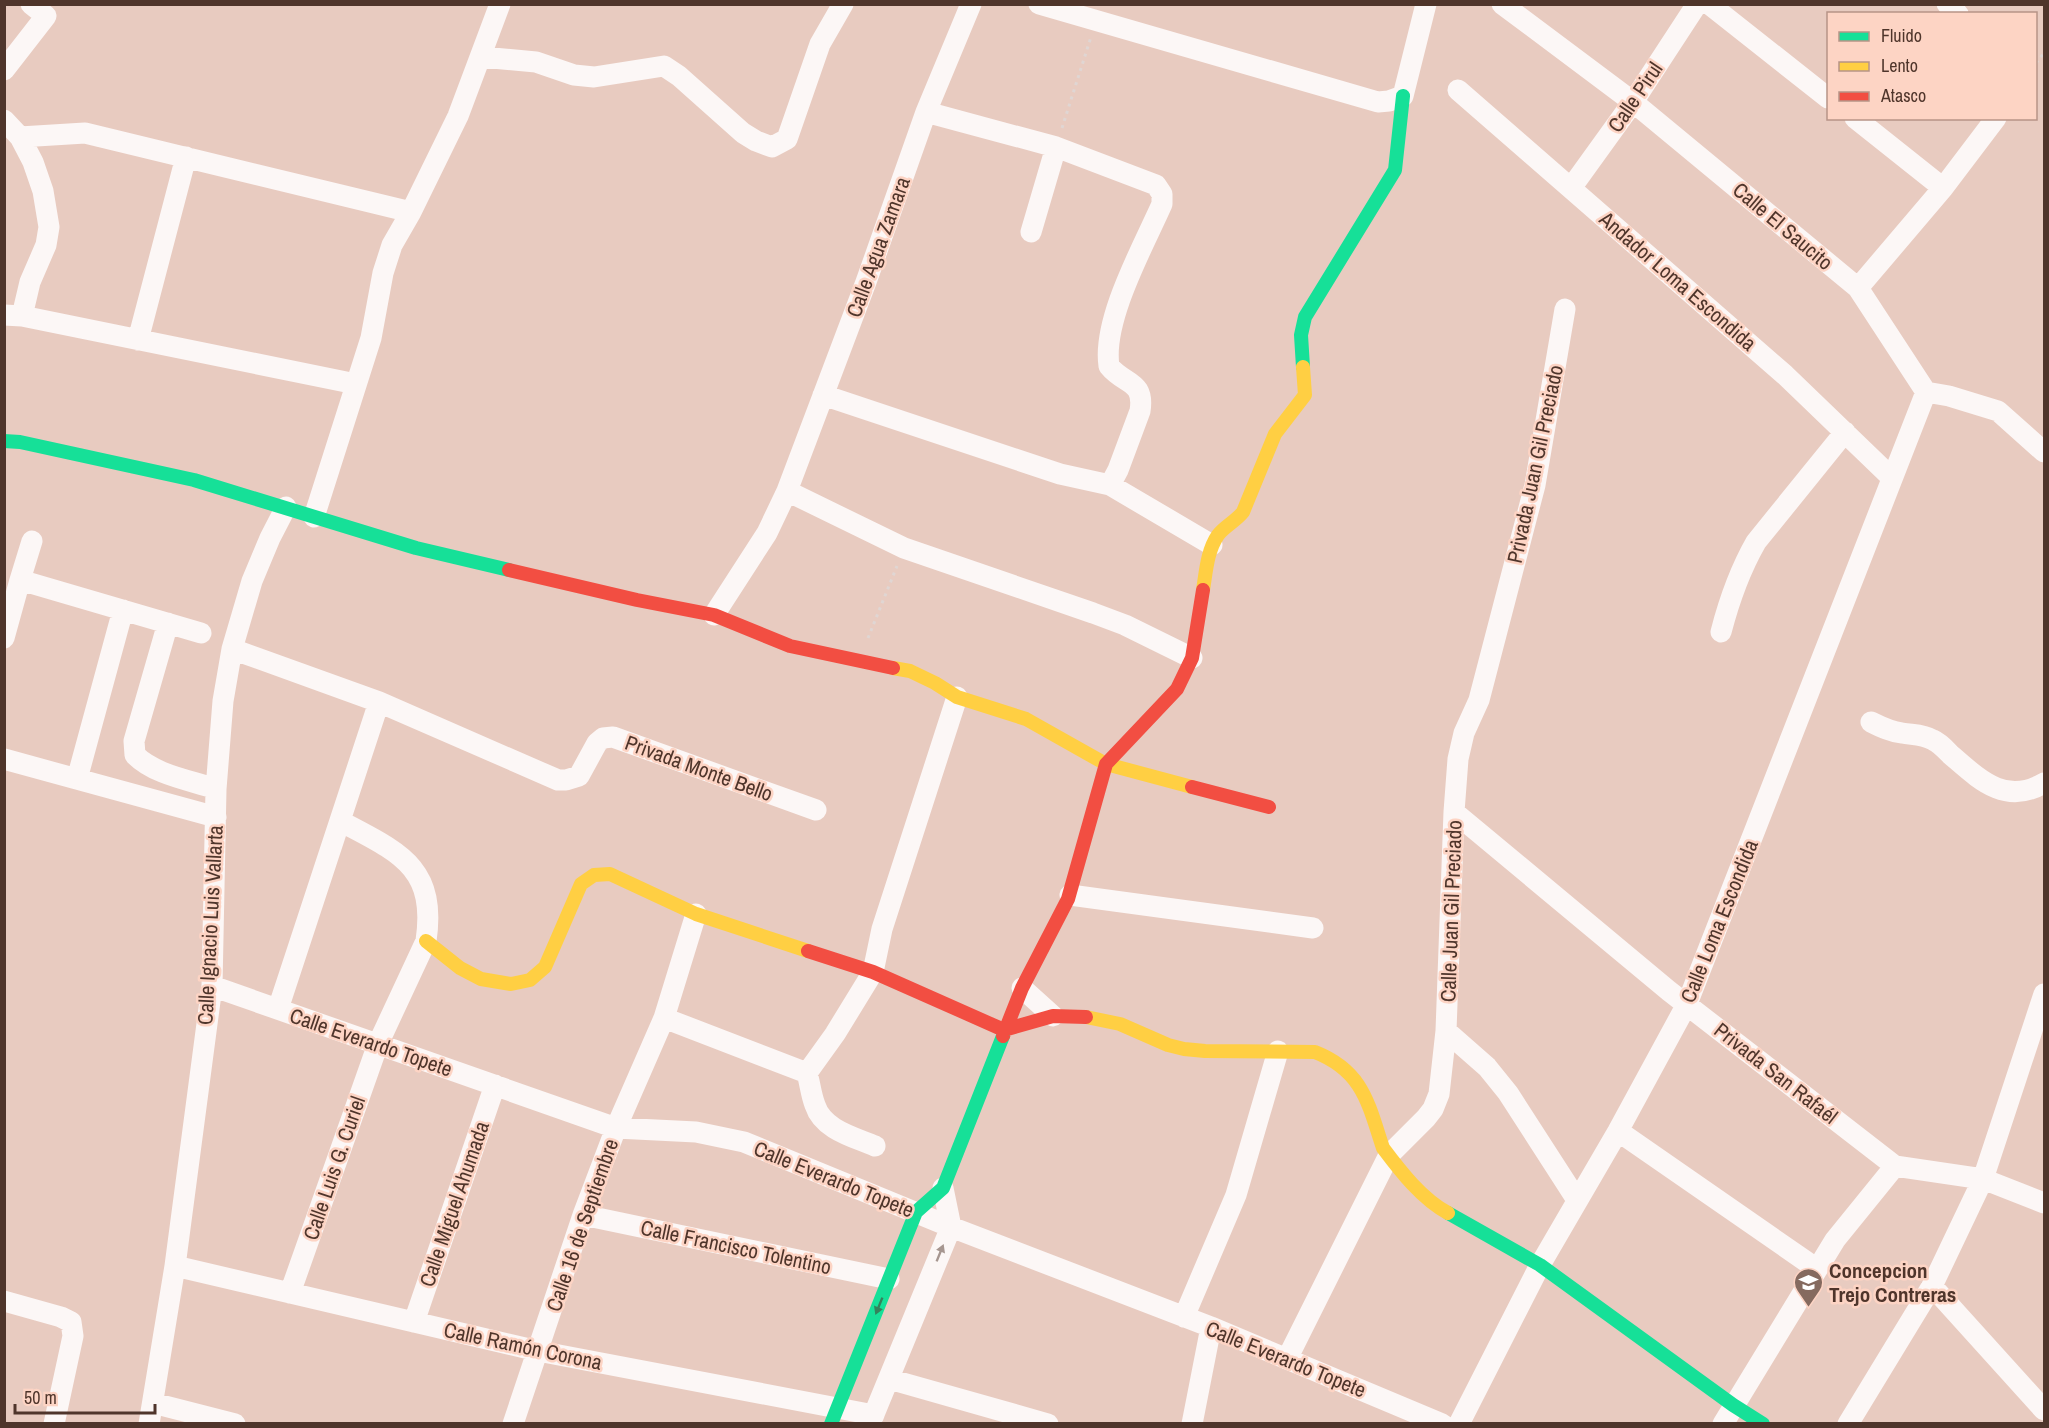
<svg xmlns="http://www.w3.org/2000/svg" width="2049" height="1428" viewBox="0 0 2049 1428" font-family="'Archivo Narrow',sans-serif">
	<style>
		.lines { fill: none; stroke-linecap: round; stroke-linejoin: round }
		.path { stroke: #e0d6d3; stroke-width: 3; stroke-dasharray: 3 4.5; stroke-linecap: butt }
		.street { stroke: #fcf7f6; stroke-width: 21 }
		.fast { stroke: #16e098; stroke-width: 14 }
		.slow { stroke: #ffcf43; stroke-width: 14 }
		.jam { stroke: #f24e42; stroke-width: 14 }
		.oneway { fill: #a69690 }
		.oneway2 { fill: #35825c }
		.labels { text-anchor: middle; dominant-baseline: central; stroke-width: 5; stroke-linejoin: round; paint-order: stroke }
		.street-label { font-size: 21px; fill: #4f352b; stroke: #fdd4c4 }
		.poi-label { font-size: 21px; font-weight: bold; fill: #4f352b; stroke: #fdd4c4; text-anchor: start }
	</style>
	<rect width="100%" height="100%" fill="#e8cbc0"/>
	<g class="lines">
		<path class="path" d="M2036,63L2044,53
			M1062,128L1091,37
			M868,638L897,566"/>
		<path class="street" d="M1039,4L1378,102L1389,101L1403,96L1426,4
			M1502,4L1633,102L1858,288L1926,392L1949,396L1998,411L2044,452
			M1709,4L1828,98
			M1947,4L1958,14
			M482,57L536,62L574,75L594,77L664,66L679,76L743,133L756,141L772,147L787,139L820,44L843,4
			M4,70L46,16L31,4
			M1458,90L1785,375L1892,478
			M926,112L1056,147L1156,185L1162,194V204C1143,247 1102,320 1109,366C1124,385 1145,380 1140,411L1118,470L1110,485
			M1855,118L1943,188
			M4,120L20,137L33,162L43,191L49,227L46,245L30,282L22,316
			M20,137L85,133L411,212
			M1571,188L1633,102L1697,4
			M1031,232L1056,147
			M1858,288L1943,188L1996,118
			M4,315L22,316L356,384
			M138,340L186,157
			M823,395L1060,474L1110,485L1212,545
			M787,491L904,548L1093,613L1125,625L1192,658
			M314,517L371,338L383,273L392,245L411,212L458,116L500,4
			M32,541L20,580L201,633
			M714,615L767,533L787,491L866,282L926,112L971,4
			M168,623L134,741L135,755C155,775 190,780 216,789
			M1721,632C1729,601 1740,570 1756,542L1845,432
			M4,638L20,580
			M232,649L379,702L558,780H566L579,776L597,743L603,738L613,737L816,810
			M1871,722C1881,727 1891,732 1902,733C1913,735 1923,734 1933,740C1940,743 1946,750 1951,755C1979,779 2005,806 2044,783
			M4,759L216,817
			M77,779L123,610
			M1454,812L1669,991L1895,1166L1983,1179L2044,1203
			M1070,895L1313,928
			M212,986L616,1128L696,1132L744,1142L951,1227L1211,1327L1442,1424
			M1022,988L1053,1016
			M278,1009L379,702
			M664,1018L807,1073
			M1446,1031L1487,1067L1508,1093L1577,1200
			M1618,1131L1817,1269
			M875,1146C854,1137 823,1130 815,1105C811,1095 810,1083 807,1073L835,1034L873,972L882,929L957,697
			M583,1215L889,1279
			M175,1266L538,1351L874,1415
			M1932,1286L2044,1410
			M290,1293L378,1044L426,941C437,866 398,852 340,821
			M4,1301L61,1317L71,1322L73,1336L54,1424
			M1184,1317L1236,1195L1278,1051
			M414,1322L495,1085
			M1287,1359L1389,1155L1426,1118L1433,1109L1439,1094L1446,1031L1454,812L1458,759L1464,733L1479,700L1535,485L1565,309
			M889,1379L1048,1424
			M153,1403L235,1424
			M149,1424L175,1266L212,986L216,789L223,701L232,649L252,581L270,538L286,507
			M513,1424L583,1215L616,1128L664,1018L696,914
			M870,1424L951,1227L943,1188
			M1192,1424L1211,1327
			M1459,1424L1540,1265L1618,1131L1687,1004L1926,392
			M1723,1424L1835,1240L1895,1166
			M1848,1424L1932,1286L1983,1179L2044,994"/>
		<path class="fast" d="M1303,367L1301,335L1305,317L1395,170L1403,96
			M4,441L20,442L194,480L416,548L509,570
			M1448,1213L1540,1265L1733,1405L1763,1424
			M831,1424L916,1212L943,1188L1003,1036"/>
		<path class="slow" d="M1203,590C1206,572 1207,551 1218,535C1225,526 1236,521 1243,512L1275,434L1305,395L1303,367
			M893,668L910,671L935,683L957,697L1026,719L1106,764L1192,787
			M426,941L460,968L481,979L511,984L530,980L545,967L581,884L594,875L610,874L696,914L808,951
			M1086,1017L1120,1024L1168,1045L1184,1049L1205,1051L1315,1052C1363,1071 1368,1103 1383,1148C1401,1172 1422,1199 1448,1213"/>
		<path class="jam" d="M509,570L637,600L714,615L790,646L893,668
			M1192,787L1269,807
			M808,951L873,972L1004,1030L1053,1016L1086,1017
			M1003,1036L1022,988L1068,899L1106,764L1177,689L1192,658L1203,590"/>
	</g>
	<defs><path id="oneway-solid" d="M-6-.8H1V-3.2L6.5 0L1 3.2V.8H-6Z" transform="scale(1.5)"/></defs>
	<use class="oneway" href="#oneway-solid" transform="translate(940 1253) rotate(-68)"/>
	<use class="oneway2" href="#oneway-solid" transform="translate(879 1306) rotate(112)"/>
	<defs>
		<symbol id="school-pin" viewBox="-11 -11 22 30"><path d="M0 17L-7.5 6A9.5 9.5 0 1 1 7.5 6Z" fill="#856a5f" stroke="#fdd4c4"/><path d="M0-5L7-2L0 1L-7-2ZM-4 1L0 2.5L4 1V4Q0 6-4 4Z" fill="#fff"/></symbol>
	</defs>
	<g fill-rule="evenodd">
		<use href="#school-pin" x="1792" y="1266" width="33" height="45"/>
	</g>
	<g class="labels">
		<g class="street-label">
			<text transform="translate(1635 97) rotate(-56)">Calle Pirul</text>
			<text transform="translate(1783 226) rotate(40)">Calle El Saucito</text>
			<text transform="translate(878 247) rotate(-70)">Calle Agua Zamara</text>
			<text transform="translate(1678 281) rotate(41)">Andador Loma Escondida</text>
			<text transform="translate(1535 464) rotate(-78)">Privada Juan Gil Preciado</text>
			<text transform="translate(699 768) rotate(20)">Privada Monte Bello</text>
			<text transform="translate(1451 911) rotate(-88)">Calle Juan Gil Preciado</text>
			<text transform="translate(1719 921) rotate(-68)">Calle Loma Escondida</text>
			<text transform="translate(210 925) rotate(-87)">Calle Ignacio Luis Vallarta</text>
			<text transform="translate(371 1042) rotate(19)">Calle Everardo Topete</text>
			<text transform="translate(1776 1073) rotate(38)">Privada San Rafaél</text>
			<text transform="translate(334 1168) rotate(-71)">Calle Luis G. Curiel</text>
			<text transform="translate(834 1179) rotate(22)">Calle Everardo Topete</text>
			<text transform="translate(454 1204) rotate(-71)">Calle Miguel Ahumada</text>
			<text transform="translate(582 1225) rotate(-71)">Calle 16 de Septiembre</text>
			<text transform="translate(736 1247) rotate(12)">Calle Francisco Tolentino</text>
			<text transform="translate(523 1346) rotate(12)">Calle Ramón Corona</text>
			<text transform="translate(1286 1359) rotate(22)">Calle Everardo Topete</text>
		</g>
		<g class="poi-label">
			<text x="1829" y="1270">Concepcion<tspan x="1829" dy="24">Trejo Contreras</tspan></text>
		</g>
	</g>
	<rect width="2049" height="1428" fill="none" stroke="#4f352b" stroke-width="12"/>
	<rect x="1827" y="12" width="210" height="108" fill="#fdd4c4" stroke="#b79487" stroke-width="1.5"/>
	<rect x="1839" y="32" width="30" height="9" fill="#16e098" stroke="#b79487" stroke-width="1.5"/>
	<text x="1881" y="42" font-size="18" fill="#4f352b">Fluido</text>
	<rect x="1839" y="62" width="30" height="9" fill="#ffcf43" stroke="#b79487" stroke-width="1.5"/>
	<text x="1881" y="72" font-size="18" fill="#4f352b">Lento</text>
	<rect x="1839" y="92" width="30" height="9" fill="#f24e42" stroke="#b79487" stroke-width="1.5"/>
	<text x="1881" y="102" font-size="18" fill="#4f352b">Atasco</text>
	<path d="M15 1404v9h140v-9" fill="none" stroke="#4f352b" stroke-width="3"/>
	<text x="24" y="1404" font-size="18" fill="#4f352b" stroke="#fdd4c4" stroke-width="4.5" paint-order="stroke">50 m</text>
</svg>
